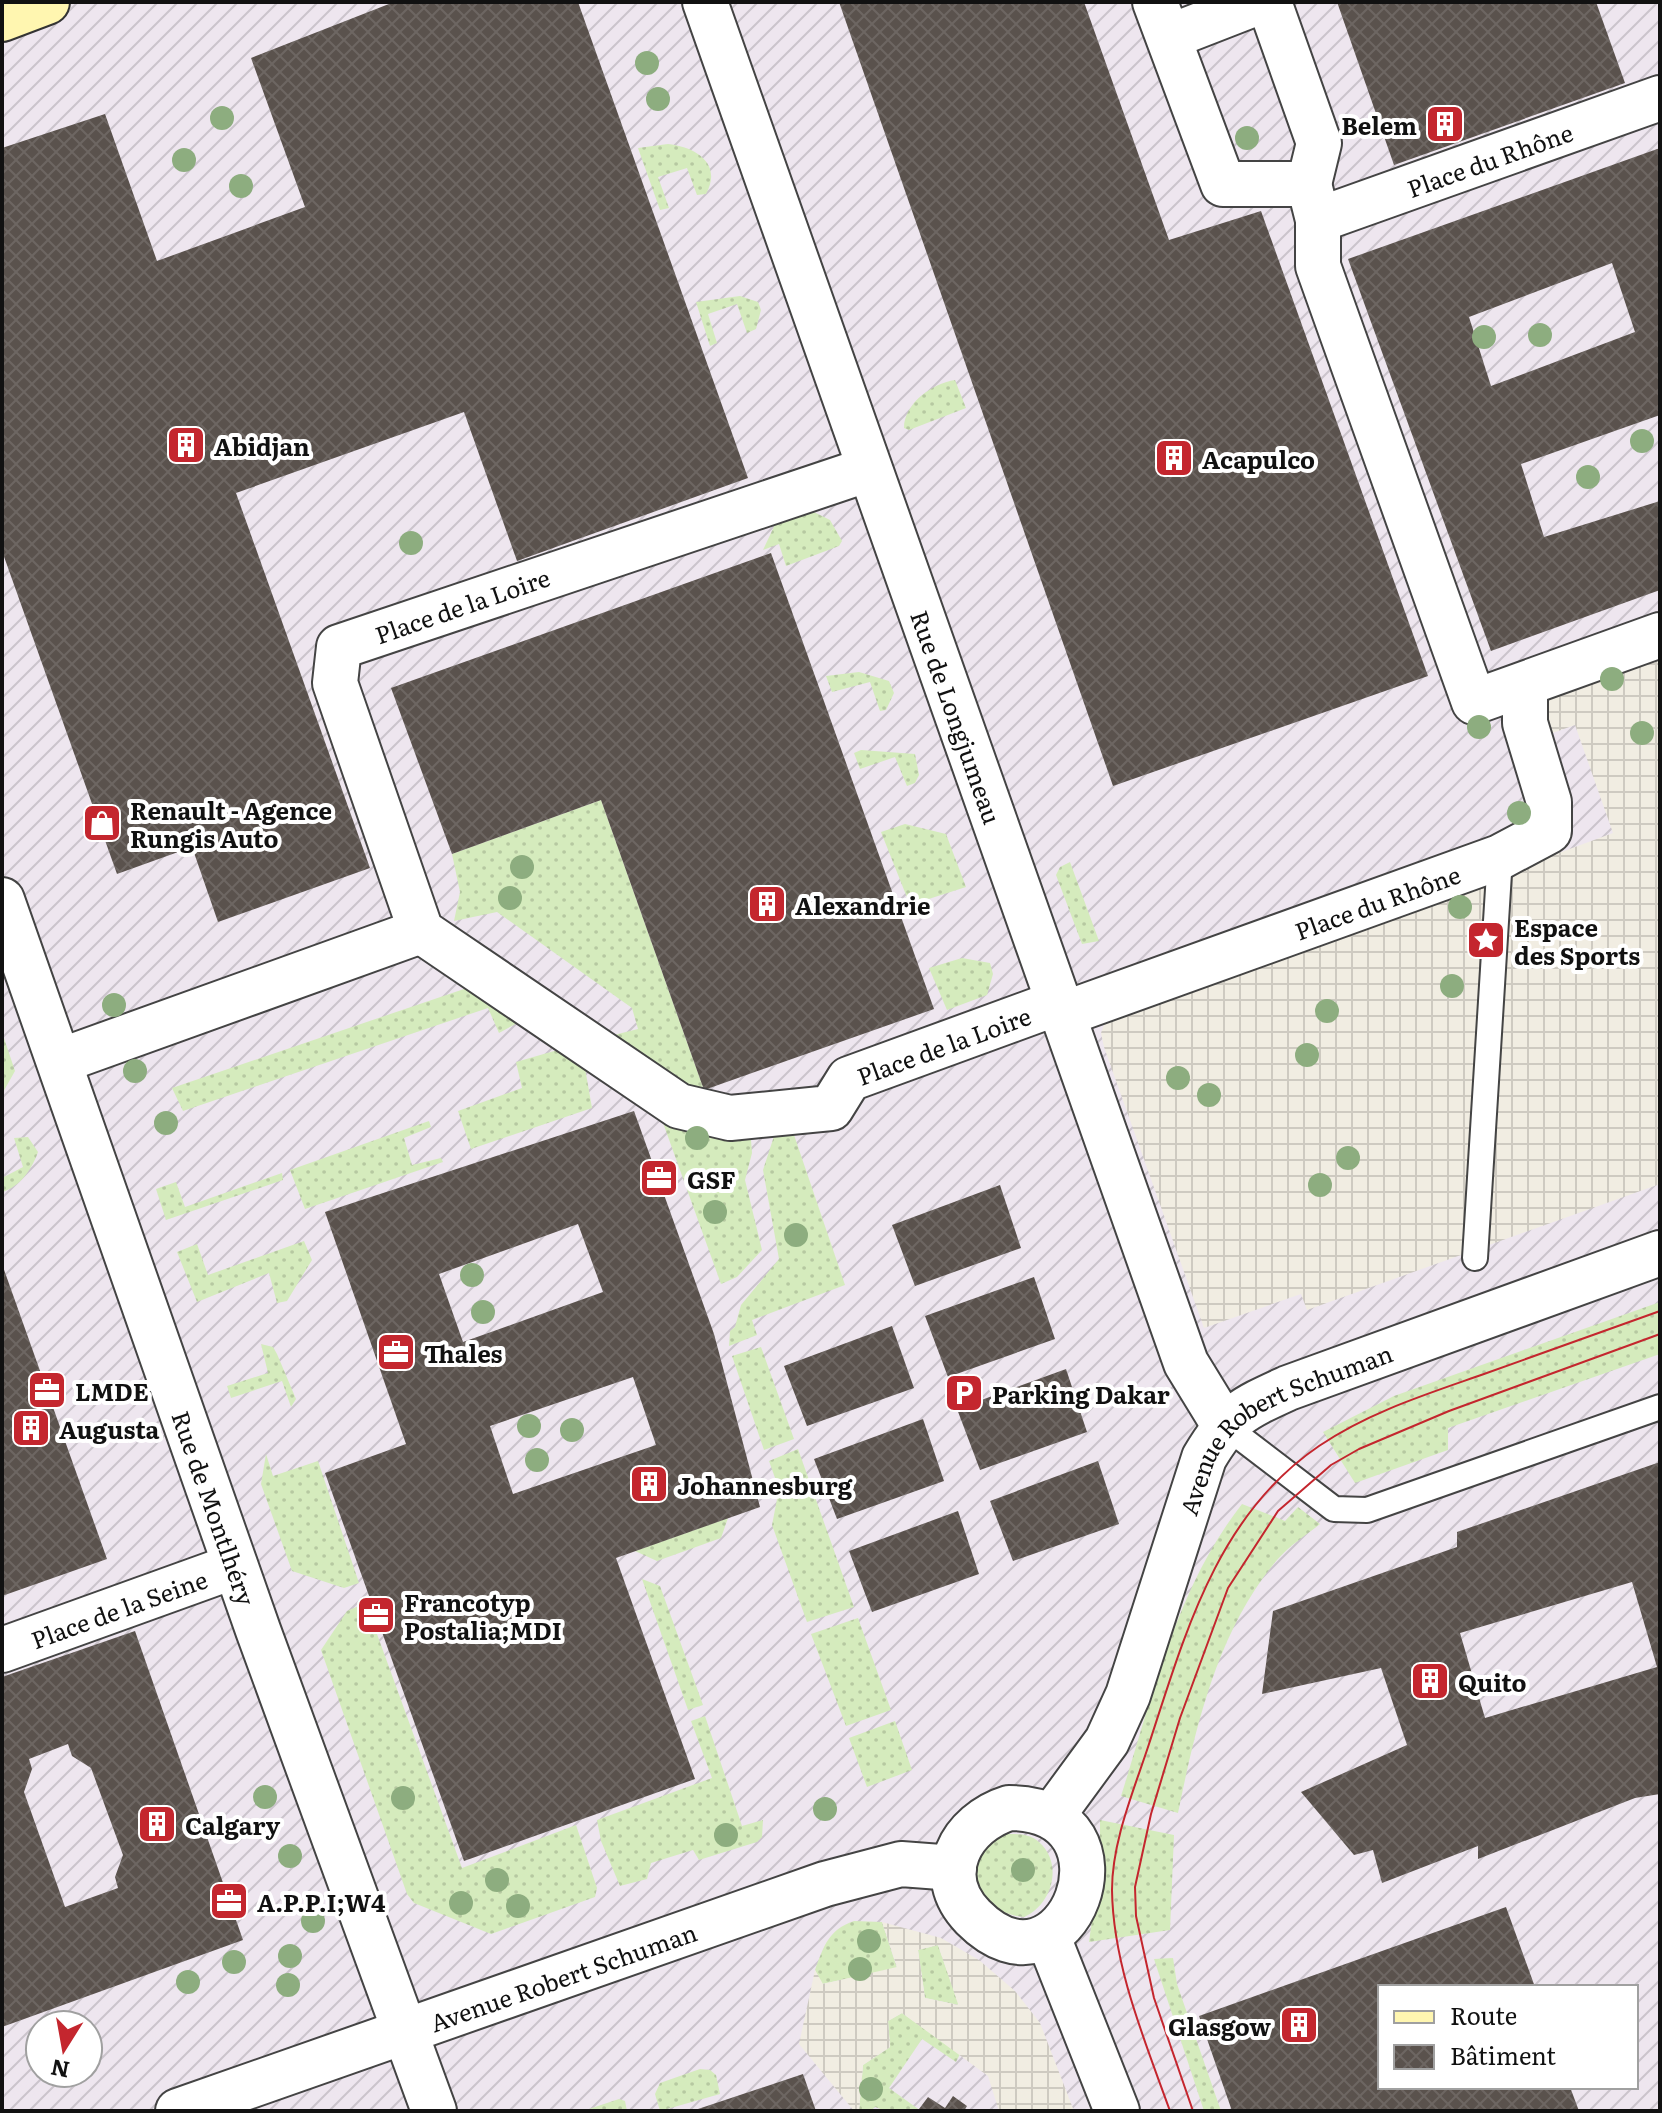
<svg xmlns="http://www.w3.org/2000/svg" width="1662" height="2113" viewBox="0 0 1662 2113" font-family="Literata,serif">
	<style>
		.industrial { fill: url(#industrial-furrows); fill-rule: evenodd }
		.grass { fill: url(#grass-dots) }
		.plaza { fill: url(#plaza-grid); fill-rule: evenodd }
		.building { fill: url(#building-cross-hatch); fill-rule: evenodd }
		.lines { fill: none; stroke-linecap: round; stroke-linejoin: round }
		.lane-casing { stroke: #444; stroke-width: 28 }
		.street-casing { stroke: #444; stroke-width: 48 }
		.secondary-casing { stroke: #333; stroke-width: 48 }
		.lane { stroke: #fff; stroke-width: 24 }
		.street { stroke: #fff; stroke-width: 44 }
		.secondary { stroke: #fff6b0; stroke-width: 44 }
		.tram { stroke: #c4262e; stroke-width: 2 }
		.tree { fill: #8dad7f }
		.labels { text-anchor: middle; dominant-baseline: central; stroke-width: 8; stroke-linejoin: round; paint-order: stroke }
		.poi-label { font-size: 24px; font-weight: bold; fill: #111; stroke: #fff; text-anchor: start }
		.street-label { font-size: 24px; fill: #111; stroke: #fff }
	</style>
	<defs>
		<pattern id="industrial-furrows" width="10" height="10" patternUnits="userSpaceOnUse" patternTransform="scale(2)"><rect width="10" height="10" fill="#eee6ef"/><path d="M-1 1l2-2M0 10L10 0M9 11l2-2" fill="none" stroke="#cbc4cc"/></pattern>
		<pattern id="grass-dots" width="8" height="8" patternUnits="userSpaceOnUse" patternTransform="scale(2)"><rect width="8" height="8" fill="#d5ebbd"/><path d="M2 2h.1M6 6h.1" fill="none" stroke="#b6c8a1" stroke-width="1.8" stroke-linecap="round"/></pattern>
		<pattern id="plaza-grid" width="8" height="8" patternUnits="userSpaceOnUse" patternTransform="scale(2)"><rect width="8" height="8" fill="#f1ede2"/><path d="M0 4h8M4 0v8" fill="none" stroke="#cecac1"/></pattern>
		<pattern id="building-cross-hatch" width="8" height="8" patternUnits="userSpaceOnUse" patternTransform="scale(2)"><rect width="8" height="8" fill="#5a524d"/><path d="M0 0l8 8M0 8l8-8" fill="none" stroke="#6d6662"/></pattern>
	</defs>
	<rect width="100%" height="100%" fill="#fffdf5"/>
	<path class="industrial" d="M2,2H1660V2111H2ZM1380,1987H1636V2087H1380ZM40,2025H88V2073H40Z"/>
	<path class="grass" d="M668,144C695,147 723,163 706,194L697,195L687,168L658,177L669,208L660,210L638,148Z
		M740,296L758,302L761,310L756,329L747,333L737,304L708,314L717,343L710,346L696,302Z
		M955,380L966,408L909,430L904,428C904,403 933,383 955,380Z
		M810,510L830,520L842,541L839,546L786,566L779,544L763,550L778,518Z
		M859,672L889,681L894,693L886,710L880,711L870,682L832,692L826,676Z
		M861,750L915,754L919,775L915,783L907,786L895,757L860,769L854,753Z
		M601,800L704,1090L688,1091L598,1039L638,1029L632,1008L497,912L454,921L460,892L452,854Z
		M905,824L946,834L966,887L910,905L881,832Z
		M1070,862L1099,941L1082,944L1056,875L1060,867Z
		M962,958L990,963L993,974L987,995L947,1010L929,968Z
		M467,988L521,1021L499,1033L488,1008L183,1111L172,1088Z
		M2,1032L15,1071L2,1094Z
		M561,1049L585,1068L592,1108L471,1149L458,1111L522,1088L516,1062Z
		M658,1109L750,1127L752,1153L745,1180L762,1250L737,1277L721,1284Z
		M429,1121L431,1127L404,1138L412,1165L441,1158L443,1162L305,1209L290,1170Z
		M777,1127L792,1129L845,1285L752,1320L757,1335L729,1346L730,1331L735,1327L741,1305L779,1259L763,1170Z
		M28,1137L38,1152C32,1169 20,1187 2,1192V1178L23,1167L14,1138Z
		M282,1173L283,1180L166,1220L156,1189L176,1182L185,1207Z
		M304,1241L312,1260L287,1301L277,1303L269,1273L197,1302L177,1252L197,1244L208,1275Z
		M1660,1302V1354L1448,1428V1450L1355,1483L1323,1432L1394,1396Z
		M261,1344L273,1347L277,1354L296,1399L291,1407L282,1381L231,1398L227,1386L268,1373Z
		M761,1347L794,1439L764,1450L732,1356Z
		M798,1449L854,1607L807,1622L772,1525L779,1489L769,1461Z
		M266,1454L273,1476L318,1461L359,1583L344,1588L292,1571L261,1484Z
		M1242,1504L1285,1521L1298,1507L1320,1524C1306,1535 1289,1546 1277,1560C1218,1630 1196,1725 1178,1813L1121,1796C1153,1696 1176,1588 1242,1504Z
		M728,1518L721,1538L657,1561L635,1551Z
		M642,1579L660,1586L703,1705L688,1710Z
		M363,1604L369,1612L462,1868L576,1825L597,1888L595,1897L491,1934L414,1903L407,1894L321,1650L347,1611Z
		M858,1618L891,1710L846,1726L811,1634Z
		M705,1716L742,1826L763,1820L762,1837L757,1842L699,1860L693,1850L651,1863L647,1879L620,1886L601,1841L597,1820L712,1778L691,1721Z
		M895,1721L912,1770L867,1787L849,1738Z
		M1100,1820L1174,1835L1170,1930L1089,1942L1100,1860Z
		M1002,1834C1015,1834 1029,1833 1039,1842C1064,1864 1052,1905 1024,1917C973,1912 957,1862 1002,1834Z
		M854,1921L882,1922L897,1968L822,1984L815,1970C824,1946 828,1930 854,1921Z
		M938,1945L959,2005L925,1998L918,1950Z
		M1173,1958L1177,1984L1221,2111H1204L1154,1959Z
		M902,2013L960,2054L956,2062L922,2039L889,2088L921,2111H886L875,2107L870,2111H859L863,2065L890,2047L888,2021Z
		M700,2069L710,2070L716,2075L720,2094L660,2111L655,2094L660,2083Z
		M619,2099L625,2101L627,2111H583Z"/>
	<path class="plaza" d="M1660,646V1184L1307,1310L1301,1294L1204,1328L1104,1047L1101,1033L1106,1019L1613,833L1575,725L1547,735L1544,714L1552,694Z
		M882,1922L941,1938L979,1960L1015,1991L1040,2023L1074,2111H999L988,2076L902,2013L888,2021L890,2047L863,2065L859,2111H854L799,2044L815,1970L823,1984L897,1967ZM938,1945L958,2004V2005L925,1998L918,1950Z"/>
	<path class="building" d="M394,2H578L748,478L517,561L464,412L236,493L370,868L218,922L192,847L117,874L2,551V148L105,114L157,261L305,207L251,58Z
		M839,2H1084L1169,240L1261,211L1428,676L1113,786Z
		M1337,2H1596L1625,83L1394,165Z
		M1660,148V415L1521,464L1544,537L1660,501V590L1491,651L1348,259ZM1612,263L1635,332L1491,386L1469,317Z
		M771,553L934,1009L704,1090L601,800L452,854L391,688Z
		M634,1111L714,1334L760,1507L616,1558L695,1779L464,1861L325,1473L406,1444L325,1212ZM578,1224L603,1292L463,1342L439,1274ZM633,1377L656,1445L513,1494L490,1426Z
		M1000,1185L1021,1248L915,1286L892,1225Z
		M2,1264L107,1559L2,1596Z
		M1034,1277L1055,1339L948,1377L925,1316Z
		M892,1326L914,1388L807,1426L784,1366Z
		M1066,1369L1087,1432L980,1470L957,1409Z
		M923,1419L944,1481L837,1519L814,1459Z
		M1098,1461L1119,1524L1013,1561L990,1501Z
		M1660,1462V1794L1635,1798L1478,1859V1846L1382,1883L1373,1850L1354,1855L1301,1792L1407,1745L1381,1668L1262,1694L1273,1611L1457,1547V1532ZM1632,1582L1657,1667L1485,1718L1460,1633Z
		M958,1511L979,1574L872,1612L849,1551Z
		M135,1631L243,1940L2,2027V1677ZM68,1744L72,1756L91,1768L123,1855L115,1877L118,1888L65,1907L24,1792L32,1769L29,1759Z
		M1506,1907L1535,1987H1380V2087H1570L1579,2111H1232L1199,2016Z
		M803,2074L816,2111H695V2110Z
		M953,2096L967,2106L964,2111L919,2109L928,2097L945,2108Z"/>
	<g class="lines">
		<defs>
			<path id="lane" d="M1475,1258L1500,857
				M1224,1425L1334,1509L1367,1510L1660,1407"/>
			<g id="street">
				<path id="s1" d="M705,2L1186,1363L1224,1425"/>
				<path d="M1155,2L1223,184H1309L1319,143L1269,2"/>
				<path d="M1169,37L1259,2"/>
				<path d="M1309,184L1318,220V266L1474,702L1660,635"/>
				<path id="s2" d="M1318,220L1660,98"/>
				<path id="s3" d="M869,469L339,647L335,683L421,931L679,1106L730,1118L831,1108L849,1079L1057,1003"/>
				<path id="s4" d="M2,900L258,1630L434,2111"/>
				<path id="s5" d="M1061,1015L1500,857L1549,831V802L1525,723V685"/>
				<path d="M60,1061L421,931"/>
				<path id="s6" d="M2,1650L235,1566"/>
				<path d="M1009,1808C1145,1808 1067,2012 973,1917C932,1875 961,1823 1009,1808Z"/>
				<path id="s7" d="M1052,1816L1107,1741L1128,1695L1204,1458C1230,1414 1242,1409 1288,1388L1660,1253"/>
				<path d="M1048,1937L1117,2111"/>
				<path id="s8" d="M178,2111L825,1884L901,1864L954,1868"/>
			</g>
			<path id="secondary" d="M2,19L47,2"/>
		</defs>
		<use href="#lane" class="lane-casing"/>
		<use href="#street" class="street-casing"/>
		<use href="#secondary" class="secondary-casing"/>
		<use href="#lane" class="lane"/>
		<use href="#street" class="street"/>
		<use href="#secondary" class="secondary"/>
		<path class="tram" d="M1170,2111C1145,2041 1113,1966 1112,1890C1112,1841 1134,1790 1149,1744C1185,1634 1217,1515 1319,1446C1369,1412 1427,1394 1484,1374C1542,1353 1601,1332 1660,1311
			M1193,2111L1154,1998L1136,1916L1135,1887L1151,1814L1180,1718L1228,1588L1278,1511L1331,1465L1359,1449L1449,1411L1660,1334"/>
	</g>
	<g class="tree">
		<circle cx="647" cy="63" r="12"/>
		<circle cx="658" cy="99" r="12"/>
		<circle cx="222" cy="118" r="12"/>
		<circle cx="1247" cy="138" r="12"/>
		<circle cx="184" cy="160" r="12"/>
		<circle cx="241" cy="186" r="12"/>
		<circle cx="1540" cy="335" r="12"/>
		<circle cx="1484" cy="337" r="12"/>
		<circle cx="1642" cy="441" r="12"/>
		<circle cx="1588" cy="477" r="12"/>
		<circle cx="411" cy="543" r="12"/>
		<circle cx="1612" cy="679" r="12"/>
		<circle cx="1479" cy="727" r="12"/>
		<circle cx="1642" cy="733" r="12"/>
		<circle cx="1519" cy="813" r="12"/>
		<circle cx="522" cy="867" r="12"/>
		<circle cx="510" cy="898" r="12"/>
		<circle cx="1460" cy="907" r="12"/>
		<circle cx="1452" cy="986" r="12"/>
		<circle cx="114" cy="1005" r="12"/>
		<circle cx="1327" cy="1011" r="12"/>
		<circle cx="1307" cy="1055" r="12"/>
		<circle cx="135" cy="1071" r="12"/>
		<circle cx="1178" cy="1078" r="12"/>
		<circle cx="1209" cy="1095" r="12"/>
		<circle cx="166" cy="1123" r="12"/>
		<circle cx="697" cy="1138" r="12"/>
		<circle cx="1348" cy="1158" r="12"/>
		<circle cx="1320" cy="1185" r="12"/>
		<circle cx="715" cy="1212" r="12"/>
		<circle cx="796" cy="1235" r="12"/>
		<circle cx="472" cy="1275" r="12"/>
		<circle cx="483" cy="1312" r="12"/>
		<circle cx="529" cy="1426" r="12"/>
		<circle cx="572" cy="1430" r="12"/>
		<circle cx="537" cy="1460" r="12"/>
		<circle cx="265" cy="1797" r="12"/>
		<circle cx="403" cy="1798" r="12"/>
		<circle cx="825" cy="1809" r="12"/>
		<circle cx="726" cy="1835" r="12"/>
		<circle cx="290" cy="1856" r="12"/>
		<circle cx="1023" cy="1870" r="12"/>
		<circle cx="497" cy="1880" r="12"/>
		<circle cx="461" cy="1903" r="12"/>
		<circle cx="518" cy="1906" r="12"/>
		<circle cx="313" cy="1921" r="12"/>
		<circle cx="869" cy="1941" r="12"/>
		<circle cx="290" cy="1956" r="12"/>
		<circle cx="234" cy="1962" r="12"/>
		<circle cx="860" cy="1969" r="12"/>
		<circle cx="188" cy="1982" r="12"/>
		<circle cx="288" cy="1985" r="12"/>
		<circle cx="871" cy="2089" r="12"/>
	</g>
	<defs>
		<symbol id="building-square" viewBox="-11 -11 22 22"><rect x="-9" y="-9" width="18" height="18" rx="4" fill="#c4262e" stroke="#fff"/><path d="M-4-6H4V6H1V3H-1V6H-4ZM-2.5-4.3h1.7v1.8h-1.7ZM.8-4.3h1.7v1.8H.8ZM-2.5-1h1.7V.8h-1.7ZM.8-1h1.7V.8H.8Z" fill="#fff"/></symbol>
		<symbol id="shop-square" viewBox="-11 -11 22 22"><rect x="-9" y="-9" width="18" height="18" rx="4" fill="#c4262e" stroke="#fff"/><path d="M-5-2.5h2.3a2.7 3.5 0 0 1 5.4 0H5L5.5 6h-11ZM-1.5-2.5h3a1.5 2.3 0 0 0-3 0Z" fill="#fff"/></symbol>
		<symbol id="sight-square" viewBox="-11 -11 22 22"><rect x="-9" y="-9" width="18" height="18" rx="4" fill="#c4262e" stroke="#fff"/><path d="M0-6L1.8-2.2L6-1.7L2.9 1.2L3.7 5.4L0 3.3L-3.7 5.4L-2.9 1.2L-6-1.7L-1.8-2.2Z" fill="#fff"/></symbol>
		<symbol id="office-square" viewBox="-11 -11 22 22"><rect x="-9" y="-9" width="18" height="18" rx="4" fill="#c4262e" stroke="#fff"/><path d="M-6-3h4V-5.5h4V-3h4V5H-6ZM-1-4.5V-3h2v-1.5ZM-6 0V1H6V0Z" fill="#fff"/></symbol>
		<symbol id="parking-square" viewBox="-11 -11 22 22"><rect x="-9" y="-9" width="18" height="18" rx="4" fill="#c4262e" stroke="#fff"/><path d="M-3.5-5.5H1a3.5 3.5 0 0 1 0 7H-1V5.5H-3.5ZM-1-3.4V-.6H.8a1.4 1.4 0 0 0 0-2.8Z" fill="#fff"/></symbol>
	</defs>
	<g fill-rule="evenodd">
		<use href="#building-square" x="1423" y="102" width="44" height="44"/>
		<use href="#building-square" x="164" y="423" width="44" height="44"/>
		<use href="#building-square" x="1152" y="436" width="44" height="44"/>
		<use href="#shop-square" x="80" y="801" width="44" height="44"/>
		<use href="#building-square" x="745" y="882" width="44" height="44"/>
		<use href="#sight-square" x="1464" y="918" width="44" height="44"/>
		<use href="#office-square" x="637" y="1156" width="44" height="44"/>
		<use href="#office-square" x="374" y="1330" width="44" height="44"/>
		<use href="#office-square" x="25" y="1368" width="44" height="44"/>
		<use href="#parking-square" x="942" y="1371" width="44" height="44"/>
		<use href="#building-square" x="9" y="1406" width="44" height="44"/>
		<use href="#building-square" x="627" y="1462" width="44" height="44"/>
		<use href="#office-square" x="354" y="1593" width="44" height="44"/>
		<use href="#building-square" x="1408" y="1659" width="44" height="44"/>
		<use href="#building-square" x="135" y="1802" width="44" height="44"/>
		<use href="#office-square" x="207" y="1879" width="44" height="44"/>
		<use href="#building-square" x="1277" y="2003" width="44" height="44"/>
	</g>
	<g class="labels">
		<g class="poi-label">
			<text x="1417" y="124" text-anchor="end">Belem</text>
			<text x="214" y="445">Abidjan</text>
			<text x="1202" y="458">Acapulco</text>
			<text x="130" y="809">Renault - Agence<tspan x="130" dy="28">Rungis Auto</tspan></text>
			<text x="795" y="904">Alexandrie</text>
			<text x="1514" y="926">Espace<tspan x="1514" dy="28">des Sports</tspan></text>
			<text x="687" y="1178">GSF</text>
			<text x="424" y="1352">Thales</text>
			<text x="75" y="1390">LMDE</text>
			<text x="992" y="1393">Parking Dakar</text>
			<text x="59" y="1428">Augusta</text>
			<text x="677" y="1484">Johannesburg</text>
			<text x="404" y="1601">Francotyp<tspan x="404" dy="28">Postalia;MDI</tspan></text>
			<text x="1458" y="1681">Quito</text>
			<text x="185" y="1824">Calgary</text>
			<text x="257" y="1901">A.P.P.I;W4</text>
			<text x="1271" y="2025" text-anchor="end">Glasgow</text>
		</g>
		<g class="street-label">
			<text stroke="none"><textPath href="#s2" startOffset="182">Place du Rhône</textPath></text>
			<text transform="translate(462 605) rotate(-19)">Place de la Loire</text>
			<text stroke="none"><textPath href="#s1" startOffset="758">Rue de Longjumeau</textPath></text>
			<text stroke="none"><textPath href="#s5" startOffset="336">Place du Rhône</textPath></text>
			<text stroke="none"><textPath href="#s3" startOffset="1458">Place de la Loire</textPath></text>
			<text stroke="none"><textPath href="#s7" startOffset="474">Avenue Robert Schuman</textPath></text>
			<text stroke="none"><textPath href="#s4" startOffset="644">Rue de Montlhéry</textPath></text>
			<text stroke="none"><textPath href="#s6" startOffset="124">Place de la Seine</textPath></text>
			<text stroke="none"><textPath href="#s8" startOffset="408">Avenue Robert Schuman</textPath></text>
		</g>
	</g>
	<rect width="1662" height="2113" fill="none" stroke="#111111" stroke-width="8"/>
	<rect x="1378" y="1985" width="260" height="104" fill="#ffffff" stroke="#a0a0a0" stroke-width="2"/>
	<rect x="1394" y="2011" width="40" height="12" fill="#fff6b0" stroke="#a0a0a0" stroke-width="2"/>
	<text x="1450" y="2025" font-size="24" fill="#111111">Route</text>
	<rect x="1394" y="2045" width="40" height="24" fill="url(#building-cross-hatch)" stroke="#a0a0a0" stroke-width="2"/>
	<text x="1450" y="2065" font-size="24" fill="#111111">Bâtiment</text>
	<g transform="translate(64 2049) rotate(191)"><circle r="38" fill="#ffffff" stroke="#a0a0a0" stroke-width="2"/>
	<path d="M0-6L14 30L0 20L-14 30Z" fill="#c4262e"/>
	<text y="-12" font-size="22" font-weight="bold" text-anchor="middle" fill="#111111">N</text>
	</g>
</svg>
